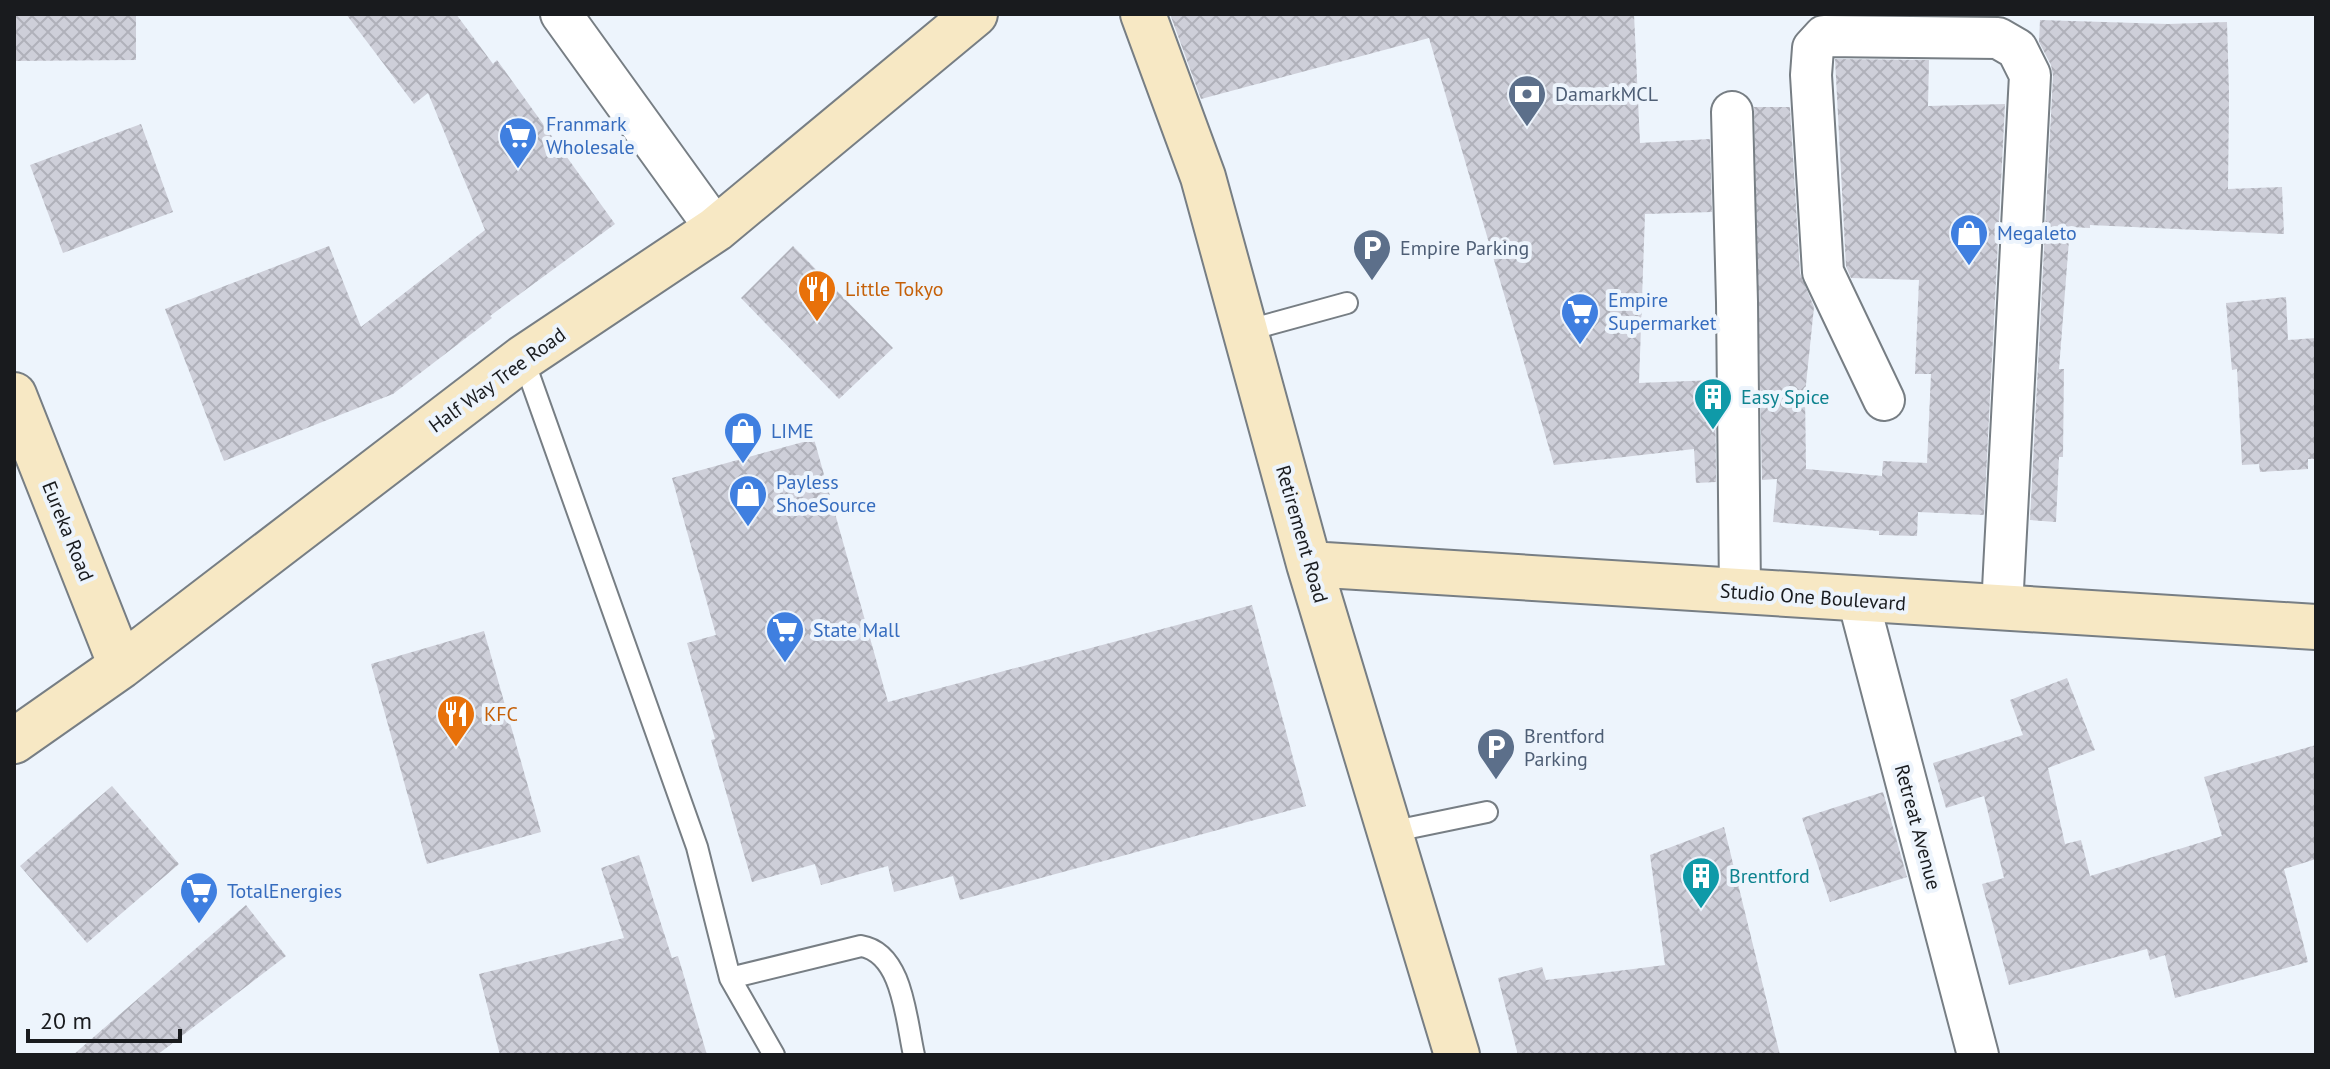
<svg xmlns="http://www.w3.org/2000/svg" width="2330" height="1069" viewBox="0 0 2330 1069" font-family="'PT Sans',sans-serif">
	<style>
		.building { fill: url(#building-cross-hatch) }
		.lines { fill: none; stroke-linecap: round; stroke-linejoin: round }
		.lane-casing { stroke: #777e84; stroke-width: 24 }
		.street-casing { stroke: #777e84; stroke-width: 44 }
		.secondary-casing { stroke: #777e84; stroke-width: 48 }
		.lane { stroke: #fff; stroke-width: 20 }
		.street { stroke: #fff; stroke-width: 40 }
		.secondary { stroke: #f7e8c4; stroke-width: 44 }
		.labels { text-anchor: middle; dominant-baseline: central; stroke-width: 8; stroke-linejoin: round; paint-order: stroke }
		.service-label { font-size: 20px; fill: #4e5e75; stroke: #edf4fc; text-anchor: start }
		.shop-label { font-size: 20px; fill: #366cbe; stroke: #edf4fc; text-anchor: start }
		.food-label { font-size: 20px; fill: #c56008; stroke: #edf4fc; text-anchor: start }
		.street-label { font-size: 20px; fill: #191b1e; stroke: #edf4fc }
		.culture-label { font-size: 20px; fill: #0d838f; stroke: #edf4fc; text-anchor: start }
	</style>
	<defs>
		<pattern id="building-cross-hatch" width="8" height="8" patternUnits="userSpaceOnUse" patternTransform="scale(2)"><rect width="8" height="8" fill="#cecfd9"/><path d="M0 0l8 8M0 8l8-8" fill="none" stroke="#b0b1ba"/></pattern>
	</defs>
	<rect width="100%" height="100%" fill="#edf4fc"/>
	<path class="building" d="M14,14H136V60L14,61Z
		M346,14H456L493,64L497,60L615,224L490,316L492,318L393,394L224,461L165,309L329,246L361,327L485,230L428,93L414,104Z
		M1170,14H1634L1640,143L1710,139L1712,212L1645,214L1639,383L1715,380L1716,482L1696,483L1694,449L1554,465L1429,38L1201,99Z
		M2040,20L2168,24L2227,22L2229,94L2228,189L2282,187L2284,234L2090,225V228L2070,227L2059,369H2064L2063,457H2059L2056,522L2030,520L2053,76L2051,65L2039,42Z
		M1835,59L1929,60L1928,106L2005,104L1984,515L1918,512L1917,536L1879,535V531L1773,522L1777,479L1762,480L1754,107H1790L1800,273L1814,307L1805,394L1806,469L1882,476L1883,461L1927,463L1931,374H1915L1919,280L1851,278L1846,266Z
		M141,124L173,212L63,253L30,165Z
		M793,246L893,348L839,399L741,298Z
		M2286,297L2288,340L2316,338V459H2308V469L2260,472L2259,464L2242,465L2237,369L2232,370L2226,303Z
		M814,439L888,702L1252,605L1306,806L960,900L953,876L894,892L888,866L821,885L815,864L752,882L711,740L715,739L687,643L716,635L672,478Z
		M484,631L541,832L427,864L371,664Z
		M2067,678L2095,750L2048,768L2065,844L2081,840L2090,876L2222,836L2204,777L2316,745V859L2284,869L2308,962L2175,998L2165,955L2150,960L2147,949L2009,985L1982,884L2004,878L1984,796L1946,808L1933,763L2023,735L2010,700Z
		M112,786L179,864L87,943L20,866Z
		M1883,792L1907,877L1830,902L1802,818Z
		M1724,827L1780,1055H1518L1498,978L1542,967L1546,980L1665,965L1650,855Z
		M639,855L672,958L678,956L707,1055H500L479,974L624,938L601,868Z
		M246,905L286,956L157,1055H73Z"/>
	<g class="lines">
		<defs>
			<path id="lane" d="M1245,331L1347,303
				M523,358L697,847L730,978L774,1055
				M1390,832L1487,812
				M730,978L861,946C903,953 906,1020 914,1055"/>
			<path id="street" d="M561,14L716,229
				M1732,112L1737,302L1740,592
				M1884,400L1823,272L1811,75L1813,48L1824,36L1998,38L2017,49L2030,75L2002,608
				M1858,599L1978,1055"/>
			<path id="secondary" d="M1143,14L1203,177L1309,564L1457,1055
				M14,395L121,666
				M1309,564L2316,627
				M14,741L121,666L523,358L716,229L975,14"/>
		</defs>
		<use href="#lane" class="lane-casing"/>
		<use href="#street" class="street-casing"/>
		<use href="#secondary" class="secondary-casing"/>
		<use href="#lane" class="lane"/>
		<use href="#street" class="street"/>
		<use href="#secondary" class="secondary"/>
	</g>
	<defs>
		<symbol id="bank-pin" viewBox="-11 -11 22 30"><path d="M0 17L-7.5 6A9.5 9.5 0 1 1 7.5 6Z" fill="#5c6f8a" stroke="#edf4fc"/><path d="M-6-4H6V4H-6ZM0-2.3a2.3 2.3 0 1 0 0 4.6a2.3 2.3 0 1 0 0-4.6Z" fill="#fff"/></symbol>
		<symbol id="supermarket-pin" viewBox="-11 -11 22 30"><path d="M0 17L-7.5 6A9.5 9.5 0 1 1 7.5 6Z" fill="#3f7fe0" stroke="#edf4fc"/><path d="M-6-5.5h2.5l.6 2H6L4.5 2H-2.5L-4.4-4H-6ZM-1.5 3.2a1.3 1.3 0 1 0 .1 0ZM3 3.2a1.3 1.3 0 1 0 .1 0Z" fill="#fff"/></symbol>
		<symbol id="shop-pin" viewBox="-11 -11 22 30"><path d="M0 17L-7.5 6A9.5 9.5 0 1 1 7.5 6Z" fill="#3f7fe0" stroke="#edf4fc"/><path d="M-5-2.5h2.3a2.7 3.5 0 0 1 5.4 0H5L5.5 6h-11ZM-1.5-2.5h3a1.5 2.3 0 0 0-3 0Z" fill="#fff"/></symbol>
		<symbol id="parking-pin" viewBox="-11 -11 22 30"><path d="M0 17L-7.5 6A9.5 9.5 0 1 1 7.5 6Z" fill="#5c6f8a" stroke="#edf4fc"/><path d="M-3.5-5.5H1a3.5 3.5 0 0 1 0 7H-1V5.5H-3.5ZM-1-3.4V-.6H.8a1.4 1.4 0 0 0 0-2.8Z" fill="#fff"/></symbol>
		<symbol id="restaurant-pin" viewBox="-11 -11 22 30"><path d="M0 17L-7.5 6A9.5 9.5 0 1 1 7.5 6Z" fill="#e8710a" stroke="#edf4fc"/><path d="M-5-6h1v4h1v-4h1v4h1v-4h1v5L-1.5 .5V6h-2V.5L-5-1ZM5-6V6H3V1.5H1.5Q1.5-4 5-6Z" fill="#fff"/></symbol>
		<symbol id="building-pin" viewBox="-11 -11 22 30"><path d="M0 17L-7.5 6A9.5 9.5 0 1 1 7.5 6Z" fill="#0f9aa8" stroke="#edf4fc"/><path d="M-4-6H4V6H1V3H-1V6H-4ZM-2.5-4.3h1.7v1.8h-1.7ZM.8-4.3h1.7v1.8H.8ZM-2.5-1h1.7V.8h-1.7ZM.8-1h1.7V.8H.8Z" fill="#fff"/></symbol>
	</defs>
	<g fill-rule="evenodd">
		<use href="#bank-pin" x="1505" y="72" width="44" height="60"/>
		<use href="#supermarket-pin" x="496" y="114" width="44" height="60"/>
		<use href="#shop-pin" x="1947" y="211" width="44" height="60"/>
		<use href="#parking-pin" x="1350" y="226" width="44" height="60"/>
		<use href="#restaurant-pin" x="795" y="267" width="44" height="60"/>
		<use href="#supermarket-pin" x="1558" y="290" width="44" height="60"/>
		<use href="#building-pin" x="1691" y="375" width="44" height="60"/>
		<use href="#shop-pin" x="721" y="409" width="44" height="60"/>
		<use href="#shop-pin" x="726" y="472" width="44" height="60"/>
		<use href="#supermarket-pin" x="763" y="608" width="44" height="60"/>
		<use href="#restaurant-pin" x="434" y="692" width="44" height="60"/>
		<use href="#parking-pin" x="1474" y="725" width="44" height="60"/>
		<use href="#building-pin" x="1679" y="854" width="44" height="60"/>
		<use href="#supermarket-pin" x="177" y="869" width="44" height="60"/>
	</g>
	<g class="labels">
		<g class="service-label">
			<text x="1555" y="94">DamarkMCL</text>
			<text x="1400" y="248">Empire Parking</text>
			<text x="1524" y="736">Brentford<tspan x="1524" dy="23">Parking</tspan></text>
		</g>
		<g class="shop-label">
			<text x="546" y="124">Franmark<tspan x="546" dy="23">Wholesale</tspan></text>
			<text x="1997" y="233">Megaleto</text>
			<text x="1608" y="300">Empire<tspan x="1608" dy="23">Supermarket</tspan></text>
			<text x="771" y="431">LIME</text>
			<text x="776" y="482">Payless<tspan x="776" dy="23">ShoeSource</tspan></text>
			<text x="813" y="630">State Mall</text>
			<text x="227" y="891">TotalEnergies</text>
		</g>
		<g class="food-label">
			<text x="845" y="289">Little Tokyo</text>
			<text x="484" y="714">KFC</text>
		</g>
		<g class="street-label">
			<text transform="translate(497 380) rotate(-36)">Half Way Tree Road</text>
			<text transform="translate(68 531) rotate(68)">Eureka Road</text>
			<text transform="translate(1302 534) rotate(74)">Retirement Road</text>
			<text transform="translate(1813 597) rotate(4)">Studio One Boulevard</text>
			<text transform="translate(1918 827) rotate(75)">Retreat Avenue</text>
		</g>
		<g class="culture-label">
			<text x="1741" y="397">Easy Spice</text>
			<text x="1729" y="876">Brentford</text>
		</g>
	</g>
	<rect width="2330" height="1069" fill="none" stroke="#191b1e" stroke-width="32"/>
	<path d="M28 1029v12h152v-12" fill="none" stroke="#191b1e" stroke-width="4"/>
	<text x="40" y="1029" font-size="24" fill="#191b1e" stroke="#edf4fc" stroke-width="6" paint-order="stroke">20 m</text>
</svg>
